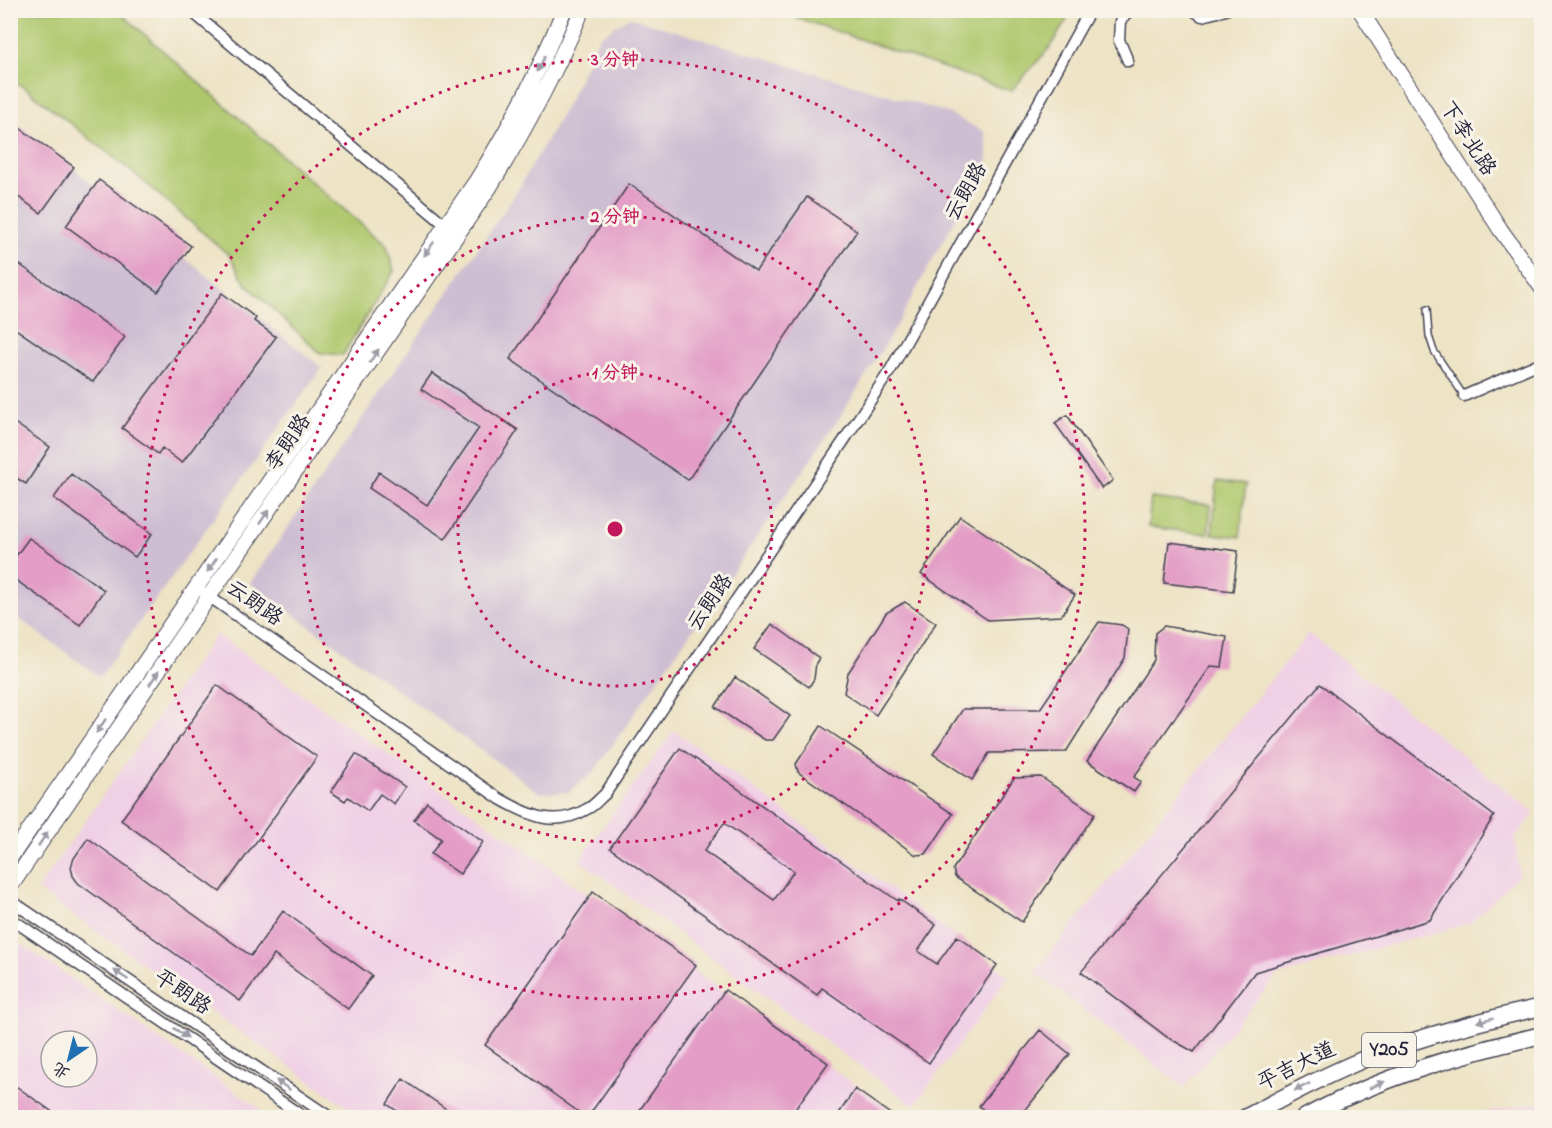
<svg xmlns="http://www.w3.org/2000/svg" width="1552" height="1128" viewBox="0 0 1552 1128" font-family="'Indie Flower','LXGW WenKai TC',sans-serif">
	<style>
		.built { fill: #f0d0e5; fill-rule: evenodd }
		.industrial { fill: #cebed2 }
		.green { fill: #afc76c; stroke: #687454; stroke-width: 1.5 }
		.building { fill: #e39dc6; fill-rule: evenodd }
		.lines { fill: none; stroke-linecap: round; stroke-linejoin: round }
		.lane-casing { stroke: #403f50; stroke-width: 8 }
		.street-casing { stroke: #403f50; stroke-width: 13 }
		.secondary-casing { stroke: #403f50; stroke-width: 17 }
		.primary-casing { stroke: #403f50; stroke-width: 19 }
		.lane { stroke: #fff; stroke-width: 5 }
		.street { stroke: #fff; stroke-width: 10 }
		.secondary { stroke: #fff; stroke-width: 15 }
		.primary { stroke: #fff; stroke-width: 16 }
		.oneway { fill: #9c9ca7 }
		.ring { fill: none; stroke: #c2185b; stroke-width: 3; stroke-dasharray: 3 6 }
		.labels { text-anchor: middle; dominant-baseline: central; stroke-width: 6; stroke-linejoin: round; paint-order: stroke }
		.shield { fill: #f7f3e8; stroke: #62616f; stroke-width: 1.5 }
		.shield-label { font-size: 20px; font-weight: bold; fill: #22223b }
		.street-label { font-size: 21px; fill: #22223b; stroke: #f7f3e8 }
		.centre { fill: #c2185b; stroke: #f7f3e8; stroke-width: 3 }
		.ring-label { font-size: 18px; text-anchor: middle; font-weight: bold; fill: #c2185b; stroke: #f7f3e8; stroke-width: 6; stroke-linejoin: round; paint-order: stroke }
	</style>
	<rect width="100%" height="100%" fill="#f7f3e8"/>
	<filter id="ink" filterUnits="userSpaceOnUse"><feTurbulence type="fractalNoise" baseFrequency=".0167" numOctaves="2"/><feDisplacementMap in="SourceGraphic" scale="12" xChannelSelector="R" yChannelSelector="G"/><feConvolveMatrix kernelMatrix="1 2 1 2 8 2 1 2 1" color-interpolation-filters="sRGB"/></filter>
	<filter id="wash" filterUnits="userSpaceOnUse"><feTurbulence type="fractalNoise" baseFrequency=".008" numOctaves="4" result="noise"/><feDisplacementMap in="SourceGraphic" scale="24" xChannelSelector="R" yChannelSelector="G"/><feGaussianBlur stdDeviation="1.35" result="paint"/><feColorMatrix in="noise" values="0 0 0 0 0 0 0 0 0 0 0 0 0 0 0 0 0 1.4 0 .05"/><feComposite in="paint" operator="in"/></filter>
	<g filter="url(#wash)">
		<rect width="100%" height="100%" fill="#ede3c5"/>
		<path class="built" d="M1309,633L1535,813L1515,837L1519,875L1470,923L1277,976L1184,1087L1035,972Z
			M216,634L524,849L900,1117H356L345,1105L37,890Z
			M674,730L1009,976L914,1106L579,860Z
			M21,944L261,1109L255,1118H11V946ZM51,1041H87V1077H51Z
			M1541,1102V1117H1463Z"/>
		<path class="industrial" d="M629,17L948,113L985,132L988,159L893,332L838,420L593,773L569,792L540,793L250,583L516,193L569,101L599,37Z
			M10,118L322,368L100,677L11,613Z"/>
		<path class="green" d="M10,11H118L306,177L387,246L394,271L343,355L320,353L245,283L229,255L136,175L24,87L11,81Z
			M777,11L1072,10V11L1051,46L1011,91Z
			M1217,481L1246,484L1240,537L1212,534Z
			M1151,498L1211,505L1208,534L1148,527Z"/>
		<g id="blocks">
			<path class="building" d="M10,121L74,167L41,213L10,191Z
				M99,180L191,246L158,292L66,226Z
				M629,184L756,271L807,197L857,231L688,480L510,359Z
				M10,258L125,337L93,382L10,325Z
				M222,293L256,318L254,321L276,337L182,463L162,448L158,454L122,428Z
				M432,373L518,430L445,539L369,488L379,472L427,505L479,428L421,389Z
				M1067,415L1113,480L1102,489L1055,423Z
				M10,420L50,447L26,484L10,474Z
				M71,474L152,534L135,557L54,498Z
				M960,516L1075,595L1061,616L988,620L921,574Z
				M29,538L104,590L80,625L10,576V564Z
				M1169,542L1238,551L1233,591L1164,583Z
				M905,602L936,623L876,715L844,693L848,673L886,613Z
				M1099,622L1122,625L1128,629L1125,658L1066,752L989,753L972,780L933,754L963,709H1040Z
				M772,624L819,658L816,663L814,679L809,687L754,649Z
				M1164,626L1227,637L1222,667L1211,666L1134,777L1141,782L1134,792L1087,761L1154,660L1155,633Z
				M735,677L790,716L773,740H765L715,707Z
				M1320,684L1494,816L1430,920L1255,972L1194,1052L1167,1037L1081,972Z
				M217,685L317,757L220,892L121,820Z
				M821,726L953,814L926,854L916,855L798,772L796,764Z
				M680,748L898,901L899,899L936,925L918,951L937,964L957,936L997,965L929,1063L822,988L817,995L610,848ZM724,823L794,871L774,900L704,851Z
				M356,754L405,787L394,804L380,794L368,811L348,797L345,801L331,792Z
				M1041,777L1095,814L1022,922L955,877L953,869L1014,778Z
				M427,802L483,842L460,874L431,854L441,839L414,820Z
				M88,838L251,956L283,911L372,976L348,1009L274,955L240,1001L78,883L73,876L71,867L74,858Z
				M593,892L696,965L587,1118L485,1045Z
				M725,990L828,1063L789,1118H634Z
				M1040,1030L1070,1054L1019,1118H993L979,1106Z
				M403,1079L459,1118H407L387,1104Z
				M10,1082L61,1118H10Z
				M855,1089L896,1118H836Z"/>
		</g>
	</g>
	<g filter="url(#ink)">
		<use href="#blocks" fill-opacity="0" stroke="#403f50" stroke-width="1.5"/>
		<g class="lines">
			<defs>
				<path id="lane" d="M1427,309L1429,336L1434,351L1464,396"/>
				<path id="street" d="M190,10L450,229
					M1193,10L1202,16L1226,10
					M1128,61L1119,40L1120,21L1130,10
					M1464,396L1542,362
					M204,593L500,799C530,816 555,828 587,809C594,806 599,799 605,794L847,436L891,369L1090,10
					M10,900L331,1118
					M10,918L305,1118"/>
				<path id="secondary" d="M1360,10L1500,229L1542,288
					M10,858L477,180C511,125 540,70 564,10
					M10,887L489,188C525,130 555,74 582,10"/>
				<path id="primary" d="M1245,1118C1290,1094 1335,1070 1382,1052C1434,1033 1488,1019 1542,1007
					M1304,1118C1378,1078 1460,1054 1542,1035"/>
			</defs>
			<use href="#lane" class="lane-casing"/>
			<use href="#street" class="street-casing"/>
			<use href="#secondary" class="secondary-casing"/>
			<use href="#primary" class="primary-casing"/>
			<use href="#lane" class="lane"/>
			<use href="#street" class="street"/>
			<use href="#secondary" class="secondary"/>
			<use href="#primary" class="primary"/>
		</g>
		<defs><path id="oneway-solid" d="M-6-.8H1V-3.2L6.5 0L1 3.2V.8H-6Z" transform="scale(1.5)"/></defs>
		<g class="oneway">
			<use href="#oneway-solid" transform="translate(541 64) rotate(116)"/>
			<use href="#oneway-solid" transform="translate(429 249) rotate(125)"/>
			<use href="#oneway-solid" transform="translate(374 356) rotate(-56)"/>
			<use href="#oneway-solid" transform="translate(264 517) rotate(-56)"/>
			<use href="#oneway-solid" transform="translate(212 565) rotate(125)"/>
			<use href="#oneway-solid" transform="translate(154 678) rotate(-56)"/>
			<use href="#oneway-solid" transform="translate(101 726) rotate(124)"/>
			<use href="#oneway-solid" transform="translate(43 839) rotate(-56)"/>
			<use href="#oneway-solid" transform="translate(121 975) rotate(-146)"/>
			<use href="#oneway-solid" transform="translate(1485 1020) rotate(165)"/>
			<use href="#oneway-solid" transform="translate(181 1033) rotate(34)"/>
			<use href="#oneway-solid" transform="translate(283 1085) rotate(-146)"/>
			<use href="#oneway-solid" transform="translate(1377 1085) rotate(-24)"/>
			<use href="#oneway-solid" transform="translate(1302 1087) rotate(154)"/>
		</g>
	</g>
	<g class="ring">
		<circle cx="615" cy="529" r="157"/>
		<circle cx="615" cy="529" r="313"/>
		<circle cx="615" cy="529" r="470"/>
	</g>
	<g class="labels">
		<rect class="shield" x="1362" y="1033" width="54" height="34" rx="4.5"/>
		<g class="shield-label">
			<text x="1389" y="1050">Y205</text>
		</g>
		<g class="street-label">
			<text transform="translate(1467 139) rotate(57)">下李北路</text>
			<text transform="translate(967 192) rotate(-61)">云朗路</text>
			<text transform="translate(289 443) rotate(-56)">李朗路</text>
			<text transform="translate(711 603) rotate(-56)">云朗路</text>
			<text transform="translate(254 604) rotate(35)">云朗路</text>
			<text transform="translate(182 993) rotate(34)">平朗路</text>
			<text transform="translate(1297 1067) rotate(-26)">平吉大道</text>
		</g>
	</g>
	<circle cx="615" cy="529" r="9" class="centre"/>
	<g class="ring-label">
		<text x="615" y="65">3 分钟</text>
		<text x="615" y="222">2 分钟</text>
		<text x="615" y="378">1 分钟</text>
	</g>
	<rect width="1552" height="1128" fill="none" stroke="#f7f3e8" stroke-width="36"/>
	<g transform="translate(69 1059) rotate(215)"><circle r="28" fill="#f7f3e8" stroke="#a29fa3" stroke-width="1.5"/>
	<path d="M0-4.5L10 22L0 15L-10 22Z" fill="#1f6fb2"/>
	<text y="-9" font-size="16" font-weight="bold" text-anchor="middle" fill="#22223b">北</text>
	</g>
</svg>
